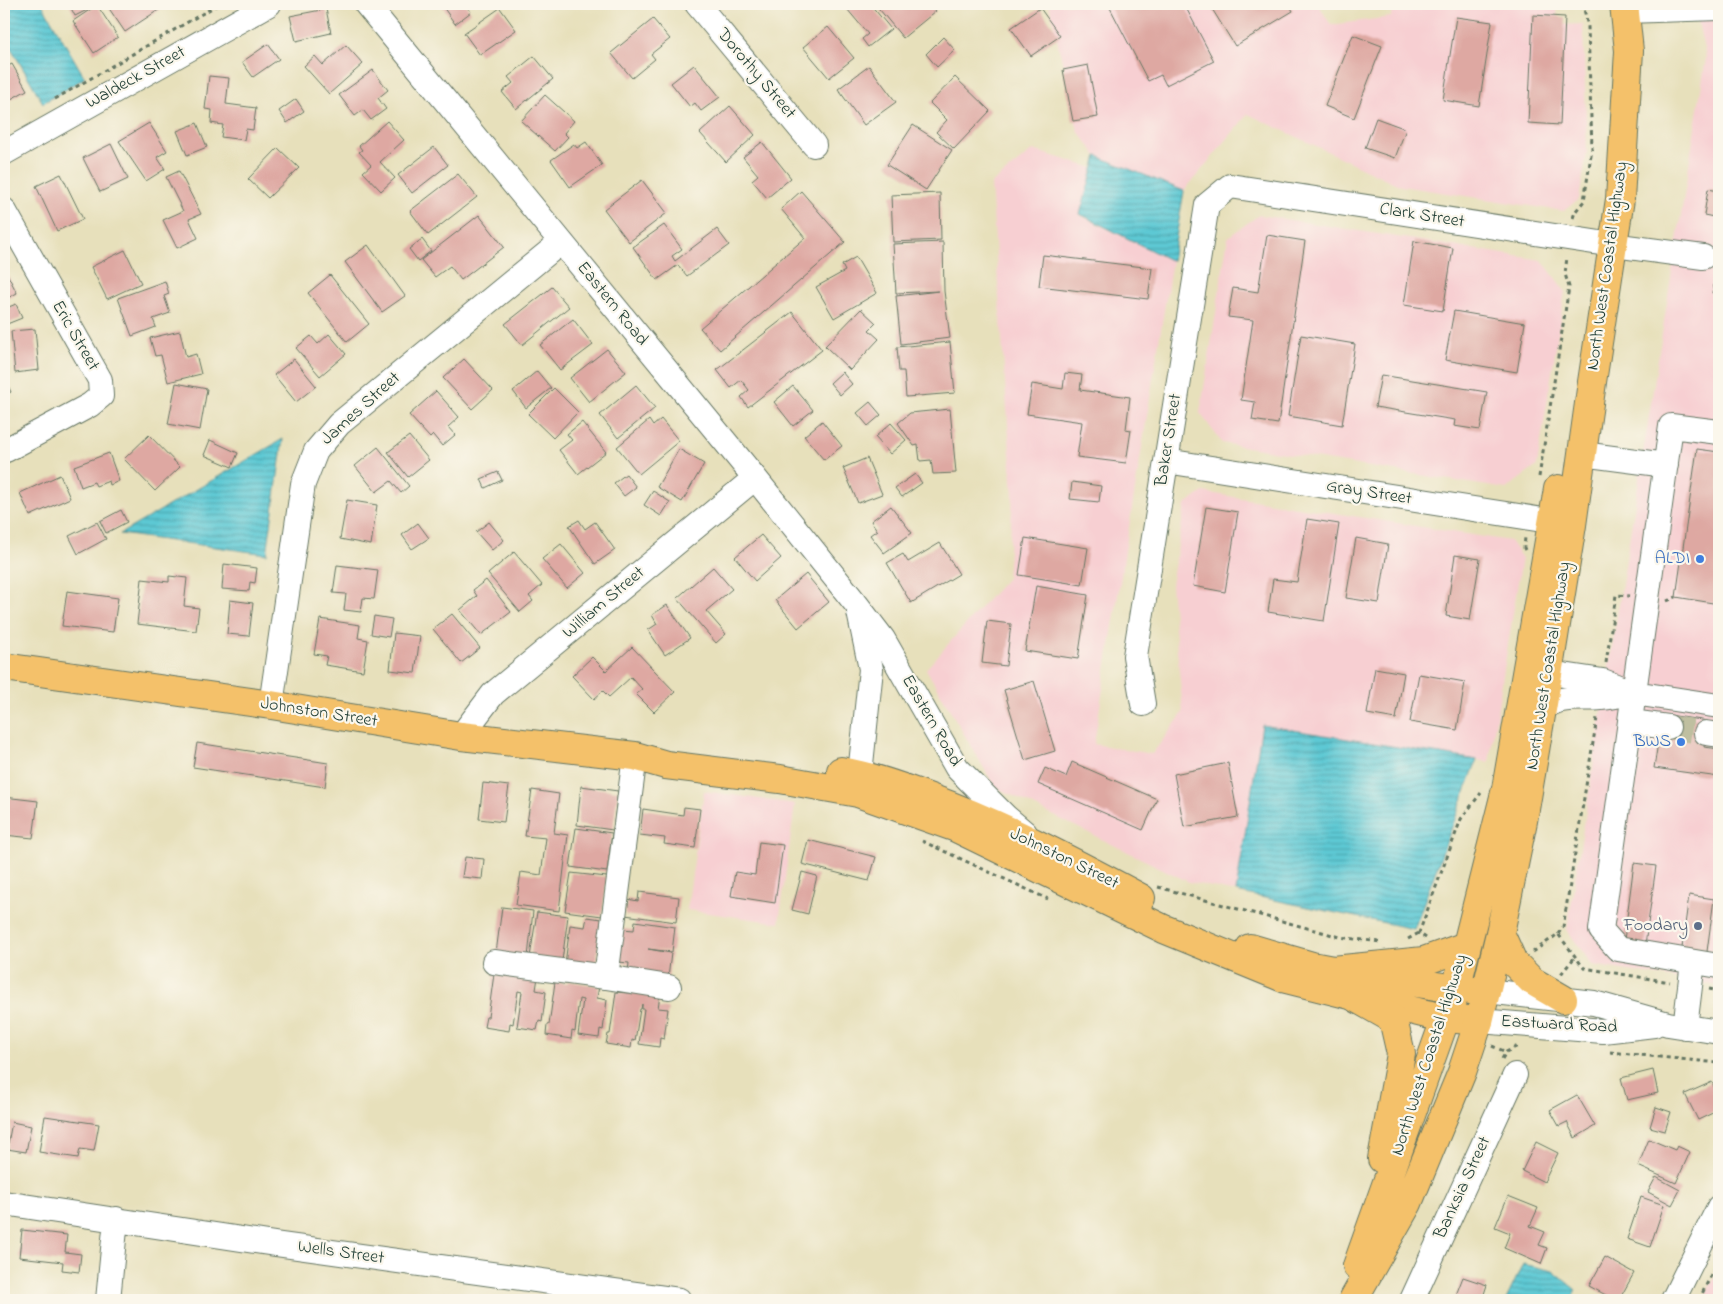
<svg xmlns="http://www.w3.org/2000/svg" width="1723" height="1304" viewBox="0 0 1723 1304" font-family="'Indie Flower',sans-serif">
	<style>
		.built { fill: #f7cfd2 }
		.water { fill: url(#water-rules); stroke: #3e8384 }
		.building { fill: #dea8a2 }
		.lines { fill: none; stroke-linecap: round; stroke-linejoin: round }
		.minor-tunnel { stroke: #bfbfa0; stroke-width: 24; stroke-dasharray: 24 12; stroke-linecap: butt }
		.minor-casing { stroke: #657663; stroke-width: 26 }
		.major-casing { stroke: #657663; stroke-width: 30 }
		.highway-casing { stroke: #657663; stroke-width: 30 }
		.path { stroke: #657663; stroke-width: 3; stroke-dasharray: 4 4; stroke-linecap: butt }
		.minor { stroke: #fff; stroke-width: 24 }
		.major { stroke: #f4c16a; stroke-width: 28 }
		.highway { stroke: #f4c16a; stroke-width: 28 }
		.shop-dot { fill: #3f7fe0; stroke: #fbf7ec; stroke-width: 2 }
		.service-dot { fill: #5c6f8a; stroke: #fbf7ec; stroke-width: 2 }
		.labels { text-anchor: middle; dominant-baseline: central; stroke-width: 4.5; stroke-linejoin: round; paint-order: stroke }
		.street-label { font-size: 18px; fill: #1f3d34; stroke: #fbf7ec }
		.shop-label { font-size: 18px; fill: #366cbe; stroke: #fbf7ec; text-anchor: end }
		.service-label { font-size: 18px; fill: #4e5e75; stroke: #fbf7ec; text-anchor: end }
	</style>
	<defs>
		<pattern id="water-rules" width="6" height="5" patternUnits="userSpaceOnUse" patternTransform="scale(1.25)"><rect width="6" height="5" fill="#5dc9d4"/><path d="M0 2.5h6" fill="none" stroke="#4ca4ad"/></pattern>
	</defs>
	<rect width="100%" height="100%" fill="#fbf7ec"/>
	<filter id="ink" filterUnits="userSpaceOnUse"><feTurbulence type="fractalNoise" baseFrequency=".02" numOctaves="2"/><feDisplacementMap in="SourceGraphic" scale="10" xChannelSelector="R" yChannelSelector="G"/><feConvolveMatrix kernelMatrix="1 2 1 2 8 2 1 2 1" color-interpolation-filters="sRGB"/></filter>
	<filter id="wash" filterUnits="userSpaceOnUse"><feTurbulence type="fractalNoise" baseFrequency=".0096" numOctaves="4" result="noise"/><feDisplacementMap in="SourceGraphic" scale="20" xChannelSelector="R" yChannelSelector="G"/><feGaussianBlur stdDeviation="1.12" result="paint"/><feColorMatrix in="noise" values="0 0 0 0 0 0 0 0 0 0 0 0 0 0 0 0 0 1.4 0 .05"/><feComposite in="paint" operator="in"/></filter>
	<g filter="url(#wash)">
		<rect width="100%" height="100%" fill="#e7e0bb"/>
		<path class="built" d="M1049,4H1318L1331,25L1391,17L1392,4H1557V25L1583,24L1587,152L1579,199L1563,211L1401,186L1248,114L1184,191L1097,156L1078,131Z
			M1694,4H1719V986L1592,965L1567,930L1706,58Z
			M1033,150L1093,168L1080,215L1172,261L1094,744L1152,754L1183,713L1171,585L1185,505L1203,492L1510,541L1522,558L1489,762L1262,725L1236,892L1189,882L995,787L926,669L1007,578L1013,495L991,184Z
			M1259,215L1542,260L1565,291L1537,466L1506,489L1222,443L1200,413L1228,237Z
			M704,791L795,804L779,923L687,910Z
			M1719,1267V1300H1703Z"/>
		<path class="water" d="M10,4H42L85,78L43,103L4,36V8Z
			M1097,156L1184,191L1172,261L1080,214Z
			M283,439L267,554L120,534Z
			M1262,725L1477,760L1414,929L1236,892Z
			M1523,1264L1553,1271L1576,1290L1571,1300H1506Z"/>
		<g id="blocks">
			<path class="building" d="M69,4H99L75,16Z
				M106,4H161L163,7L125,32Z
				M441,4H465L471,12L455,24Z
				M854,4H870L891,29L868,47L862,39L868,34L847,9Z
				M875,4H930L936,11L903,38Z
				M1108,4H1184L1214,61L1166,85L1161,75L1148,81Z
				M1209,4H1289L1293,11L1235,46Z
				M97,5L118,37L94,53L73,21Z
				M500,8L516,30L480,55L464,33Z
				M1040,8L1060,36L1031,56L1011,28Z
				M326,9L331,33L296,41L290,16Z
				M1533,15L1565,17L1560,125L1528,123Z
				M1456,17L1492,22L1479,106L1443,100Z
				M653,19L670,39L651,54L655,59L632,78L611,53Z
				M828,27L854,58L829,78L803,47Z
				M1353,35L1382,46L1354,118L1325,106Z
				M943,37L955,50L937,67L926,54Z
				M268,44L279,59L253,77L242,62Z
				M346,45L363,64L329,94L304,66L315,56L323,65Z
				M534,56L553,79L516,109L502,92L513,83L508,77Z
				M12,64L27,90L4,103V68Z
				M694,65L720,97L701,111L695,103L690,107L671,83Z
				M1088,65L1098,117L1073,121L1063,70Z
				M869,66L896,102L864,125L838,89Z
				M373,70L388,90L378,98L386,109L371,120L363,110L355,116L339,95Z
				M209,76L229,78L226,104L256,108L253,130L246,129L244,140L221,137L223,125L211,123L212,110L205,109Z
				M955,77L990,111L954,149L936,132L947,120L930,103Z
				M545,95L574,121L564,133L568,137L555,151L521,121Z
				M296,99L304,111L287,123L279,111Z
				M730,106L755,135L726,162L700,133Z
				M1376,118L1406,129L1395,158L1365,148Z
				M387,121L404,140L380,162L395,178L381,191L363,172L371,165L359,152L362,150L359,146Z
				M149,123L167,151L157,157L165,169L146,181L119,141Z
				M197,123L207,147L187,155L177,131Z
				M913,125L952,150L926,190L887,165Z
				M586,142L602,165L570,187L551,160L574,144L577,148Z
				M762,142L791,178L767,198L752,180L758,175L743,157Z
				M111,144L128,179L100,192L83,158Z
				M434,147L448,165L412,193L398,175Z
				M278,148L299,168L268,198L248,179Z
				M179,171L201,214L189,219L198,238L177,248L163,220L183,211L166,177Z
				M61,174L83,219L57,231L36,186Z
				M458,174L477,197L428,235L410,211Z
				M642,180L667,213L629,242L604,209Z
				M1708,189L1719,191V218L1704,215Z
				M801,191L845,242L720,350L700,328L805,238L781,209Z
				M940,193L941,240L893,242L891,195Z
				M479,215L504,247L461,280L450,266L435,277L421,260Z
				M664,225L682,249L672,256L675,261L717,229L729,245L687,276L678,265L657,280L633,247Z
				M1267,235L1305,241L1278,424L1252,420L1255,402L1241,400L1253,320L1228,317L1233,288L1258,292Z
				M422,239L431,251L418,261L409,249Z
				M1414,241L1453,248L1443,311L1404,305Z
				M943,242L944,291L950,338L901,344L896,296L939,291L896,293L893,244Z
				M368,245L405,296L382,312L345,262Z
				M125,250L141,283L107,299L91,267Z
				M1043,255L1152,268L1148,299L1039,286Z
				M856,257L877,293L834,318L816,287L845,271L842,265Z
				M4,268L17,293L4,300Z
				M330,275L369,324L347,342L308,293Z
				M1715,279H1719V294L1712,293Z
				M165,281L169,294L164,296L170,313L153,319L156,327L132,336L118,298Z
				M552,287L569,307L522,345L505,324Z
				M16,304L22,318L7,324L4,316V309Z
				M861,309L876,323L869,330L879,339L850,370L825,346Z
				M1454,311L1525,323L1517,372L1445,360Z
				M792,312L822,350L748,407L741,397L749,390L741,380L731,388L717,370Z
				M573,319L593,345L560,370L540,345Z
				M35,329L39,370L15,373L11,331Z
				M180,331L186,357L196,354L201,374L168,382L161,355L155,356L150,338Z
				M329,334L346,354L320,376L296,348L311,336L318,344Z
				M1301,335L1355,344L1342,425L1288,416Z
				M950,342L955,393L906,397L904,371H899L897,347Z
				M607,349L626,372L589,402L570,378Z
				M294,359L316,386L296,402L274,375Z
				M464,359L493,390L472,409L443,378Z
				M537,371L551,388L526,408L513,391Z
				M842,372L852,384L840,395L830,383Z
				M1065,373L1082,375L1080,390L1130,397L1126,429L1131,430L1126,463L1077,457L1082,422L1027,414L1032,384L1063,389Z
				M1381,375L1487,392L1480,430L1454,426L1455,420L1375,407Z
				M4,378L11,392L4,396Z
				M176,383L207,389L200,430L168,424Z
				M636,385L655,408L618,438L600,415Z
				M793,386L813,410L793,426L774,402Z
				M554,388L578,412L553,438L528,414Z
				M436,391L459,417L448,427L455,435L442,446L433,435L430,438L409,415Z
				M870,402L881,415L868,426L857,413Z
				M950,409L956,473L933,474L931,460L920,461L918,445L914,446L898,423L910,413Z
				M661,419L679,441L639,474L617,447L649,420L653,426Z
				M822,421L842,446L824,460L804,436Z
				M582,422L606,452L578,474L559,450L572,440L567,434Z
				M891,423L906,440L890,454L875,437Z
				M149,435L180,467L155,491L124,459Z
				M409,436L429,460L408,477L388,452Z
				M210,440L238,453L232,467L204,455Z
				M378,447L409,486L401,493L391,481L376,492L355,466Z
				M679,449L704,464L682,502L657,487Z
				M1697,449L1719,452V604L1676,597Z
				M109,453L119,481L110,485L109,481L96,486L94,482L81,487L74,466Z
				M867,458L882,494L858,503L843,468Z
				M498,472L502,480L485,488L481,479Z
				M626,474L636,487L624,496L614,483Z
				M915,474L922,483L902,497L895,488Z
				M60,475L70,498L30,516L20,493Z
				M1072,482L1101,486L1099,502L1070,499Z
				M653,491L670,502L661,516L644,505Z
				M347,500L377,505L371,545L340,539Z
				M891,506L912,533L884,553L870,535L877,530L871,521Z
				M1206,507L1238,512L1225,592L1193,586Z
				M121,510L127,522L106,533L100,521Z
				M1307,519L1339,524L1324,621L1268,612L1273,579L1297,582Z
				M579,520L585,529L595,522L615,550L595,564L569,526Z
				M97,522L106,539L78,554L69,536Z
				M489,522L504,540L492,550L476,532Z
				M418,523L429,538L412,549L402,535Z
				M761,535L781,558L755,581L735,557Z
				M1025,538L1088,548L1082,585L1019,575Z
				M1356,538L1388,544L1379,603L1346,598Z
				M940,543L959,574L911,603L887,563L903,554L908,562Z
				M561,544L585,573L567,588L542,559Z
				M514,552L542,585L529,596L533,601L520,612L488,574Z
				M1455,555L1480,559L1470,620L1446,616Z
				M224,564L257,568L255,583L250,582L249,591L222,589Z
				M337,565L378,570L374,599L363,598L361,612L344,610L346,594L333,593Z
				M713,567L732,589L706,611L726,634L716,643L677,598Z
				M806,574L829,602L798,628L775,600Z
				M169,576L187,578L184,606L199,608L196,631L137,624L142,579L169,582Z
				M486,580L511,612L481,635L460,610L477,596L473,590Z
				M1036,586L1088,595L1078,659L1025,651Z
				M67,591L118,598L113,632L62,626Z
				M230,600L253,603L249,636L227,634Z
				M667,605L690,638L665,655L648,630L657,624L652,615Z
				M452,614L480,648L461,663L433,629Z
				M374,616L392,619L389,637L371,634Z
				M320,619L360,625L358,638L368,640L363,671L325,665L327,656L314,654Z
				M987,621L1011,624L1006,666L982,663Z
				M394,633L420,636L415,673L390,670Z
				M632,647L675,692L654,712L636,694L642,689L631,677L609,697L603,691L594,699L572,676L592,657L606,671Z
				M1375,668L1404,673L1396,719L1367,714Z
				M1419,674L1465,682L1457,730L1410,722Z
				M1034,681L1055,751L1025,760L1004,690Z
				M1669,715L1708,721L1704,747L1719,749V777L1654,768L1659,736Z
				M197,743L328,763L325,787L193,767Z
				M1072,762L1157,799L1143,830L1038,784L1045,768L1066,777Z
				M1228,763L1238,817L1184,827L1174,774Z
				M483,783L509,786L504,822L479,819Z
				M581,786L618,791L613,830L577,825Z
				M532,790L559,794L554,833L568,835L559,911L516,905L521,872L541,875L546,838L525,836Z
				M4,797L38,801L33,838L4,835Z
				M684,807L700,809L695,848L664,844L665,838L640,835L643,809L683,815Z
				M576,828L612,833L607,872L570,867Z
				M808,840L876,857L869,881L802,864Z
				M759,842L783,845L775,903L731,896L735,872L755,875Z
				M465,857L484,859L482,879L462,877Z
				M1634,863L1656,866L1644,952L1623,948Z
				M802,872L817,876L808,914L792,910Z
				M571,873L607,877L602,916L565,911Z
				M639,892L679,897L676,922L625,915L627,899L638,901Z
				M1689,895L1714,899L1706,959L1681,955Z
				M502,907L533,911L528,957L496,953Z
				M537,912L568,916L562,961L530,957Z
				M587,917L602,919L595,968L565,964L570,925L585,927Z
				M635,921L675,927L672,952L648,949L671,953L668,978L628,972L629,963L618,962L623,929L634,930Z
				M506,973L538,977L536,990L546,992L542,1022L539,1021L537,1030L517,1027L522,992L518,991L513,1024L510,1023L509,1031L484,1027L486,1017H488L494,974L506,976Z
				M568,981L599,986L597,998L607,1000L603,1030L600,1029L599,1038L578,1035L583,1000L579,999L575,1032L572,1031L571,1039L546,1035L547,1025H549L555,982L567,984Z
				M628,990L660,995L658,1008L668,1009L664,1039L660,1038L659,1047L639,1044L644,1009H642V1004L641,1009H640L635,1041L632,1040L631,1048L606,1044L608,1034H610L616,992L628,993Z
				M1653,1070L1658,1093L1627,1100L1621,1078Z
				M1712,1082L1719,1098V1110L1698,1120L1685,1094Z
				M1577,1095L1595,1126L1575,1138L1567,1122L1559,1126L1550,1110Z
				M1656,1107L1671,1112L1665,1131L1650,1127Z
				M45,1116L99,1124L94,1151L80,1149L78,1158L39,1152Z
				M12,1122L31,1126L26,1152L7,1149Z
				M1649,1139L1675,1150L1677,1146L1690,1152L1676,1183L1638,1166Z
				M1536,1142L1558,1153L1544,1182L1522,1171Z
				M1656,1177L1680,1190L1672,1205L1648,1192Z
				M1508,1196L1538,1208L1530,1226L1545,1232L1539,1245L1547,1248L1541,1264L1504,1248L1510,1233L1495,1227Z
				M1641,1197L1664,1205L1650,1247L1627,1239Z
				M22,1230L67,1235L65,1252L81,1254L79,1272L62,1270L63,1262L19,1257Z
				M1605,1257L1634,1273L1619,1300H1615L1589,1286Z
				M1463,1277L1487,1285L1482,1300H1454Z"/>
		</g>
	</g>
	<g filter="url(#ink)">
		<use href="#blocks" fill-opacity="0" stroke="#657663" stroke-width="1"/>
		<g class="lines">
			<path class="minor-tunnel" d="M1668,727L1706,733"/>
			<defs>
				<path id="minor" d="M366,4L755,478L857,605L883,639L957,768L1006,817L1025,833
					M697,4L814,145
					M1625,11L1719,8
					M4,153L269,4
					M4,210L100,380L101,396L90,405L6,450
					M1719,432L1671,426L1601,930L1618,949L1719,966
					M1582,454L1666,465
					M1166,461L1569,524
					M1530,670L1603,681L1634,693L1719,706
					M1143,704L1135,656L1207,205L1230,186L1613,245L1703,257
					M271,705L303,484L316,451L339,424L561,242
					M1542,711C1556,694 1581,700 1601,698C1611,697 1622,695 1632,693
					M1631,722L1668,727
					M1706,733L1719,735
					M461,736L493,694L755,478
					M635,756L606,977L669,987
					M858,793L871,669L859,612
					M494,962L606,977
					M1486,991L1594,1003L1668,1024L1719,1032
					M1479,1021L1603,1031L1654,1025
					M1685,1027L1693,962
					M4,1203L275,1244L679,1300
					M108,1300L116,1219
					M1412,1300L1515,1075
					M1673,1300L1719,1207"/>
				<path id="major" d="M4,667L271,705L461,736L635,756L666,765L780,779L858,793L954,827L1164,929L1286,979L1426,1014L1446,1018L1479,1021
					M841,771C871,776 899,786 928,797C1002,824 1072,861 1141,898
					M1250,948L1312,966L1333,970L1456,989L1486,991"/>
				<path id="highway" d="M1500,933L1513,962L1532,981L1563,999
					M1333,970L1424,961L1466,946
					M1356,998L1393,1019L1401,1054L1382,1159
					M1357,1266L1456,989L1506,789L1558,489
					M1353,1300L1408,1203L1462,1072L1479,1021L1500,933L1523,821L1548,674L1572,525L1592,382L1620,199L1629,51L1624,4"/>
			</defs>
			<use href="#minor" class="minor-casing"/>
			<use href="#major" class="major-casing"/>
			<use href="#highway" class="highway-casing"/>
			<path class="path" d="M55,99L219,4
				M1573,218L1575,212L1584,201L1592,149L1588,27L1583,4
				M1539,477L1569,287L1565,274L1567,257
				M1525,550L1524,548L1525,537
				M1667,601L1676,597
				M1606,663L1616,595L1629,596
				M922,841L1048,899
				M1158,887L1340,937L1380,942
				M1558,934L1563,927L1597,718
				M1426,938L1419,933L1461,819L1481,793
				M1408,939L1419,933
				M1533,952L1558,934L1584,968L1670,982
				M1561,974L1575,957
				M1709,989L1719,991
				M1492,1046L1506,1052
				M1610,1052L1719,1063
				M1502,1059L1506,1052L1520,1045
				M1699,1300L1719,1259"/>
			<use href="#minor" class="minor"/>
			<use href="#major" class="major"/>
			<use href="#highway" class="highway"/>
		</g>
	</g>
	<g class="shop-dot">
		<circle cx="1700" cy="559" r="5"/>
		<circle cx="1681" cy="742" r="5"/>
	</g>
	<circle class="service-dot" cx="1698" cy="926" r="5"/>
	<g class="labels">
		<g class="street-label">
			<text transform="translate(756 74) rotate(50)">Dorothy Street</text>
			<text transform="translate(136 78) rotate(-29)">Waldeck Street</text>
			<text transform="translate(1422 216) rotate(9)">Clark Street</text>
			<text transform="translate(1608 266) rotate(-82)">North West Coastal Highway</text>
			<text transform="translate(612 304) rotate(51)">Eastern Road</text>
			<text transform="translate(75 336) rotate(60)">Eric Street</text>
			<text transform="translate(361 409) rotate(-42)">James Street</text>
			<text transform="translate(1169 440) rotate(-81)">Baker Street</text>
			<text transform="translate(1369 493) rotate(9)">Gray Street</text>
			<text transform="translate(604 603) rotate(-40)">William Street</text>
			<text transform="translate(1549 666) rotate(-81)">North West Coastal Highway</text>
			<text transform="translate(319 713) rotate(9)">Johnston Street</text>
			<text transform="translate(931 721) rotate(60)">Eastern Road</text>
			<text transform="translate(1064 859) rotate(26)">Johnston Street</text>
			<text transform="translate(1559 1025) rotate(3)">Eastward Road</text>
			<text transform="translate(1430 1055) rotate(-72)">North West Coastal Highway</text>
			<text transform="translate(1463 1188) rotate(-65)">Banksia Street</text>
			<text transform="translate(341 1253) rotate(8)">Wells Street</text>
		</g>
		<g class="shop-label">
			<text x="1690" y="559">ALDI</text>
			<text x="1671" y="742">BWS</text>
		</g>
		<g class="service-label">
			<text x="1688" y="926">Foodary</text>
		</g>
	</g>
	<rect width="1723" height="1304" fill="none" stroke="#fbf7ec" stroke-width="20"/>
</svg>
